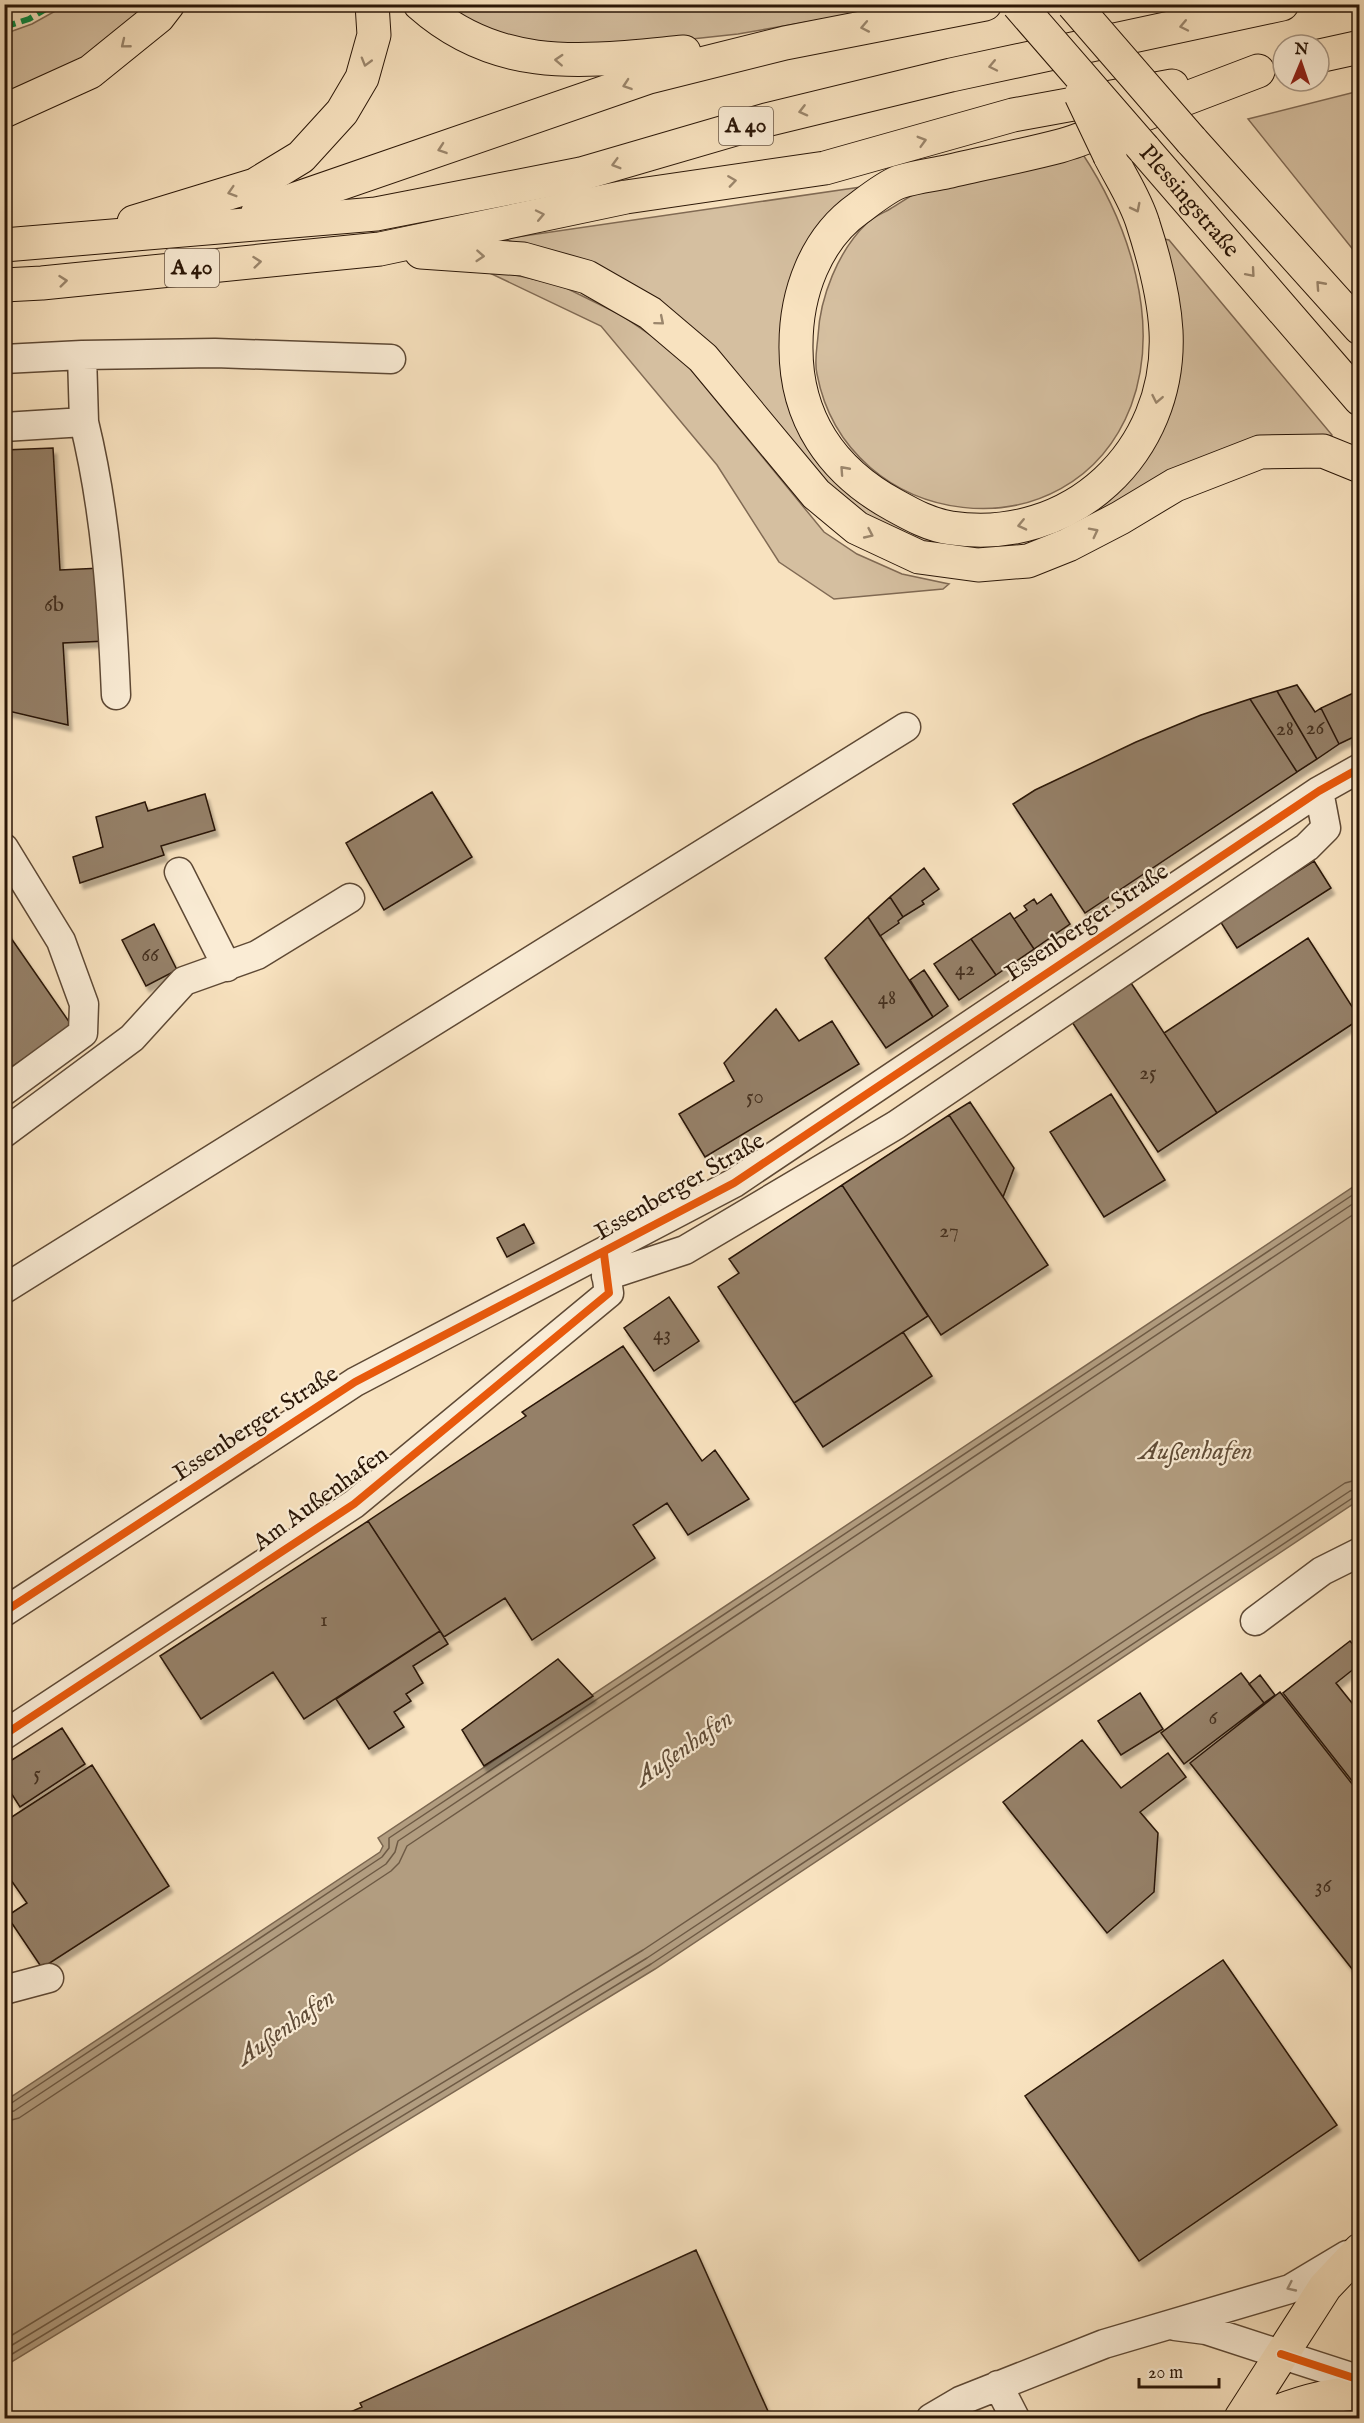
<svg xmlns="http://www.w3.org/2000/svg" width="1364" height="2423" viewBox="0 0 1364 2423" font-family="'IM FELL English',serif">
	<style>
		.green { fill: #d5bfa0; stroke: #806a54; stroke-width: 1.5 }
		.water { fill: #b29d80; stroke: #7c6750; stroke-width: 1.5 }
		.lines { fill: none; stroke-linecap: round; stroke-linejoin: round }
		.shore { stroke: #6e5a44; stroke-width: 1.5 }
		.building { fill: #958067; stroke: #2a1607; stroke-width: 1.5; filter: url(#shadow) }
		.minor-casing { stroke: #5e4935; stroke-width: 31 }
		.major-casing { stroke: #2a1607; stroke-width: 35 }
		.highway-casing { stroke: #2a1607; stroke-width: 35 }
		.minor { stroke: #faecd5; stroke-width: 28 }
		.major { stroke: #f8e2bf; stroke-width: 33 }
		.highway { stroke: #f8e2bf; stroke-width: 33 }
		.highway-bridge-casing { stroke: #2a1607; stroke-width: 35; stroke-linecap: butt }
		.highway-bridge { stroke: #f8e2bf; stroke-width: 33 }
		.quiet { stroke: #00873e; stroke-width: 6; stroke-dasharray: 12 6; stroke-linecap: butt }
		.cycleway-casing { stroke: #faecd5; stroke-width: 11 }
		.cycleway { stroke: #e8590c; stroke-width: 8 }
		.oneway { stroke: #9b866c }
		.oneway2 { stroke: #9c8c78 }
		.labels { text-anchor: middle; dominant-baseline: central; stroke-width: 4.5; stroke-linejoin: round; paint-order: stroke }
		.number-label { font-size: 21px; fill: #45301f }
		.shield { fill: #faecd5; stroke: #685645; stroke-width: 1.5 }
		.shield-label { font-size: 22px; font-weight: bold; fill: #2a1607 }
		.street-label { font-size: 24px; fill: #2a1607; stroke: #faecd5 }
		.water-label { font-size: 26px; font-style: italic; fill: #604c37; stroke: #faecd5 }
	</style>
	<defs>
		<filter id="shadow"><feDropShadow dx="3.5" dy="6" stdDeviation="1.5" flood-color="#0004"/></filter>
	</defs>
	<rect width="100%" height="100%" fill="#f8e2bf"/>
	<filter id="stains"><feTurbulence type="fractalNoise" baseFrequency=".00333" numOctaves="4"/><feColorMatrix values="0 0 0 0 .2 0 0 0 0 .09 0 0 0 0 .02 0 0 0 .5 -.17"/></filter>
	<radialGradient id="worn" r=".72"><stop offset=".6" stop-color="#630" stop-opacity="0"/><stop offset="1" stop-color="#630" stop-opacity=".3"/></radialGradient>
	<path class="green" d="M66,5H155L85,62L5,96L4,34L32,24Z
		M438,5H904L738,34L609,48L499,38Z
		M1359,91H1360L1359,257L1248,119Z
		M1082,153C1129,224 1162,323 1131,406C1071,561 847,532 817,374C814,362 817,348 818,336C820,297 838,251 867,223C873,217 883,213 890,209C902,202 915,192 928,187C943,182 960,180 976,177C1011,169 1047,161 1082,153Z
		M861,187L789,291L837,483L864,506L903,528L937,539V546L896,536L852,508L809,467L756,398L541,250L503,239Z
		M1159,238L1169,240L1332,435L1325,439L1291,435L1253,441L1082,525L1080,518L1142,462Z
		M475,266L560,285L621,315L678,354L824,532L857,554L902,574L949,584L943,589L834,599L779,562L717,465L601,326Z"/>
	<path class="water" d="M1359,1183V1500L655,1969L5,2366V2101L380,1852L383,1846L378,1838Z"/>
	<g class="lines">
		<path class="shore" d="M4,2106L10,2104L382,1857L389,1848V1838L1360,1190
			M4,2113L14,2111L386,1864L395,1852L398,1841L1360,1199
			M4,2122L19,2118L391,1871L399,1863L407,1846L1360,1210
			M4,2340L643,1950L1345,1483L1360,1479
			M4,2350L647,1958L1350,1491L1360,1488
			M4,2359L651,1964L1354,1497L1360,1496"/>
	</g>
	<path class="building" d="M53,448L60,570L101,568L106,641L63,643L68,725L4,710V450Z
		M1297,685L1315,712L1321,708L1339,744L1317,759L1277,691Z
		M1360,690V734L1339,744L1321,708Z
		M1277,691L1317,759L1297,772L1250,699Z
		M1250,699L1297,772L1085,913L1013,804L1035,790L1136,742L1201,715Z
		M432,792L472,857L384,910L346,843Z
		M205,794L215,830L161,846L164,855L80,883L73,857L103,847L96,817L145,802L148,811Z
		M1314,861L1331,888L1237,948L1220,921Z
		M924,868L939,889L922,901L924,904L903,917L890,897Z
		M1051,894L1070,924L1034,949L1014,919L1027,910L1024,906L1034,899L1037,904Z
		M890,897L903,917L898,921L899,923L880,936L868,917Z
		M1010,913L1034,949L996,975L971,939Z
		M868,917L933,1017L886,1048L825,958Z
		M154,924L177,970L146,986L122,940Z
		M4,928L72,1026L4,1072Z
		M1308,938L1360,1019L1217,1113L1164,1033Z
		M971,939L996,975L959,1000L934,964Z
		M924,970L948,1006L933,1017L910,980Z
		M1131,983L1217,1113L1158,1152L1072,1022Z
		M776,1009L799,1041L832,1021L859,1064L705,1157L679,1114L734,1081L724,1063Z
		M1111,1094L1165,1180L1104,1217L1050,1132Z
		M970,1102L1014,1168L1003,1197L949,1115Z
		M949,1115L1048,1265L941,1335L842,1185Z
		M842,1185L928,1316L794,1403L718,1287L739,1273L729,1259Z
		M524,1224L534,1243L507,1257L497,1238Z
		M669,1297L699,1341L654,1371L624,1328Z
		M903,1332L932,1376L823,1447L794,1403Z
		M623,1346L702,1461L715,1450L749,1499L688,1535L667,1503L633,1525L655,1558L532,1640L505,1598L444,1637L368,1521L526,1416L522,1412Z
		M368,1521L440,1631L304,1719L273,1672L201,1719L160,1656Z
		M440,1631L448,1644L413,1666L423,1683L406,1694L411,1701L394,1712L404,1727L369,1749L336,1699Z
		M1350,1641L1360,1653V1664L1336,1683L1360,1713V1791L1283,1693Z
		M558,1659L593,1696L484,1766L462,1730Z
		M1241,1673L1264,1703L1184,1764L1161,1733Z
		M1260,1675L1275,1695L1264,1703L1249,1684Z
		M1280,1692L1360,1794V1979L1190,1763Z
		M1140,1693L1163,1729L1121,1755L1098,1721Z
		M62,1728L85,1764L20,1807L4,1782V1765Z
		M1082,1740L1121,1788L1168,1753L1186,1777L1140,1812L1158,1833L1154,1892L1107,1933L1003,1802Z
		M92,1765L169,1886L42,1968L7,1916L27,1903L4,1870V1822Z
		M1223,1960L1337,2125L1139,2261L1025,2096Z
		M696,2250L771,2418H337L362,2407L360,2403Z"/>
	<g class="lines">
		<defs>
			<path id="minor" d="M82,355L215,353L391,359
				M4,359L82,355L84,422L4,427
				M84,422C106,512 112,603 116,695
				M4,848L61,941L84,1004L83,1033L4,1091
				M179,872L227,967
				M4,1133L132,1038L184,981L257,955L350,898
				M606,1276L685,1250L896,1125L1307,847L1326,828L1319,791
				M4,1289L906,727
				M4,1612L355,1382L734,1183L1319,791L1360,768
				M1255,1621L1322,1571L1360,1552
				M4,1735L354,1504L609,1293L604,1259
				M4,1990L49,1978
				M1175,2326L1206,2330L1360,2380
				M998,2385L1015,2418
				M931,2418L960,2401L1104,2344L1290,2289L1347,2255"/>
			<path id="major" d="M1241,2418L1325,2287L1360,2250
				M1262,2418C1292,2405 1326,2394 1360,2393"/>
			<g id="highway">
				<path d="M420,4C500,75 586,61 684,52"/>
				<path d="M1319,56L1360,47"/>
				<path d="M4,111L90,72L158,17L168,4"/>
				<path d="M1191,140L1360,328"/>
				<path id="s1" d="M1144,149L1360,399"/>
				<path d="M1110,156C1121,178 1136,200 1143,224C1154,258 1164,295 1166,331C1172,452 1071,546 951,528C930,525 912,515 894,505C832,471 795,418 796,345C796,294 815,239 859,208C871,199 886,187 899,182C914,177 931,175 946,172C984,163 1022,156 1060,146C1082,140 1103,130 1124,122C1169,105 1213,88 1258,71"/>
				<path d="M258,212L649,77L785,43L985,4"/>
				<path d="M134,222L255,185L301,157L342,112L362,78L374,35L372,4"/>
				<path d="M4,245L376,214L581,174L766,120L951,75L1282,4"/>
				<path d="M421,252L523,259L587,277L650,313L703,358L816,494L857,528L919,557L978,565L1028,561L1068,545L1120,518L1175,485L1260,452L1323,451L1360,466"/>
				<path d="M4,285L42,283L380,249L626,197L825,168L1013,115L1172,86"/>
			</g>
		</defs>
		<use href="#minor" class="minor-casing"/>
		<use href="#major" class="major-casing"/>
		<use href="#highway" class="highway-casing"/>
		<use href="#minor" class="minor"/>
		<use href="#major" class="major"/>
		<use href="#highway" class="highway"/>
		<defs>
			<path id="highway-bridge" d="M1018,4L1144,149
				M1073,4L1191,140
				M1081,95L1110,156"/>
		</defs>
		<use href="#highway-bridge" class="highway-bridge-casing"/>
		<use href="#highway-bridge" class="highway-bridge"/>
		<path class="quiet" d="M4,27L29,19L54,4"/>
		<defs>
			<path id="cycleway" d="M4,1612L355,1382L734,1183L1319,791L1360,768
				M4,1735L354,1504L609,1293L604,1254
				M1281,2354L1360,2380"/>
		</defs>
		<use href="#cycleway" class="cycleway-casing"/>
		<use href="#cycleway" class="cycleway"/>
	</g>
	<defs><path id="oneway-chevron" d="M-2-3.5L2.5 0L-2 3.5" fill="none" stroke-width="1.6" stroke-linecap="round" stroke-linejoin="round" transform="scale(1.5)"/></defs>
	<g class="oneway">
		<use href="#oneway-chevron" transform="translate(1184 26) rotate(168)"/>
		<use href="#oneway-chevron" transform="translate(865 27) rotate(169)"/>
		<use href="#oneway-chevron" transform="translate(125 44) rotate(141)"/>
		<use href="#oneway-chevron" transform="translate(559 60) rotate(-177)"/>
		<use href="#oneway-chevron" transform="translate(366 62) rotate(106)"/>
		<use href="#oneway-chevron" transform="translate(993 66) rotate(168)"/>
		<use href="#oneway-chevron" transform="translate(627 85) rotate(161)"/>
		<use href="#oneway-chevron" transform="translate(803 111) rotate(166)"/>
		<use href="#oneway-chevron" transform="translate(922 141) rotate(-16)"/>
		<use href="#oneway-chevron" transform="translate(442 149) rotate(161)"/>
		<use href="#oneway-chevron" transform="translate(616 164) rotate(164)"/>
		<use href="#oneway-chevron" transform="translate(732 181) rotate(-8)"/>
		<use href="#oneway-chevron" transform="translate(232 192) rotate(163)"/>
		<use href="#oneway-chevron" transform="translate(1136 208) rotate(63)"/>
		<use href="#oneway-chevron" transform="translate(540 215) rotate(-12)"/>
		<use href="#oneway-chevron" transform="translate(480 256) rotate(4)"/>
		<use href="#oneway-chevron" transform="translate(257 262) rotate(-6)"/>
		<use href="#oneway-chevron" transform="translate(1251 273) rotate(49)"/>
		<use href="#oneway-chevron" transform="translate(63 281) rotate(-6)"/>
		<use href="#oneway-chevron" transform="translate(1320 285) rotate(-132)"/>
		<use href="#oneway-chevron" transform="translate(660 321) rotate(40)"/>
		<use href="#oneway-chevron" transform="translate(1157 399) rotate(101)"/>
		<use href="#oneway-chevron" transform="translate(844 470) rotate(-132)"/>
		<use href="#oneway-chevron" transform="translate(1022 525) rotate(167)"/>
		<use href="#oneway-chevron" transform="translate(1094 532) rotate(-27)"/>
		<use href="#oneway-chevron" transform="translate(869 534) rotate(25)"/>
	</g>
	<use class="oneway2" href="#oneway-chevron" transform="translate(1291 2287) rotate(155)"/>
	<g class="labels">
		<g class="number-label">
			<text x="54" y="605">6b</text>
			<text x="1315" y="728">26</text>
			<text x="1285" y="729">28</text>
			<text x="150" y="955">66</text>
			<text x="965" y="969">42</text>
			<text x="887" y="998">48</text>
			<text x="1148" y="1073">25</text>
			<text x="755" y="1097">50</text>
			<text x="949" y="1231">27</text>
			<text x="662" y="1334">43</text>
			<text x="324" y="1620">1</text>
			<text x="1213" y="1718">6</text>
			<text x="37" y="1774">5</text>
			<text x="1323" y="1886">36</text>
		</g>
		<g class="shield">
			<rect x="719" y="107" width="54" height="38" rx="4.5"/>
			<rect x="165" y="249" width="54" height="38" rx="4.5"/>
		</g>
		<g class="shield-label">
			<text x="746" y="126">A 40</text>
			<text x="192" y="268">A 40</text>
		</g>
		<g class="street-label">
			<text stroke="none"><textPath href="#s1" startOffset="69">Plessingstraße</textPath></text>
			<text transform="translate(1087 923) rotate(-34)">Essenberger Straße</text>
			<text transform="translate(680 1187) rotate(-30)">Essenberger Straße</text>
			<text transform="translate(256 1424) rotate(-33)">Essenberger Straße</text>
			<text transform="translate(321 1499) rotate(-36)">Am Außenhafen</text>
		</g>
		<g class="water-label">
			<text x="1196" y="1451">Außenhafen</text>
			<text transform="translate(684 1748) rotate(-35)">Außenhafen</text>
			<text transform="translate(286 2027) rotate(-35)">Außenhafen</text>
		</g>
	</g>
	<rect width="1364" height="2423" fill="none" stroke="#f8e2bf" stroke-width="24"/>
	<rect x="6" y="6" width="1352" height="2411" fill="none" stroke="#2a1607" stroke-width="3"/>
	<rect x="12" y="12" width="1340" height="2399" fill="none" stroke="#2a1607" stroke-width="1.5"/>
	<g transform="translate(1301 63) rotate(2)"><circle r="28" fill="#faecd5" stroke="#a79683" stroke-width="1.5"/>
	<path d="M0-4.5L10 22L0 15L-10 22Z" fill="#8f2418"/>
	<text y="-9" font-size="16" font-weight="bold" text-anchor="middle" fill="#2a1607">N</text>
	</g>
	<path d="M1139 2378v9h80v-9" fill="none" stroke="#2a1607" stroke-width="3"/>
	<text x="1148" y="2378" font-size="18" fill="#2a1607" stroke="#faecd5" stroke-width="4.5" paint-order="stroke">20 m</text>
	<rect width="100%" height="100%" filter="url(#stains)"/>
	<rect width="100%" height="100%" fill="url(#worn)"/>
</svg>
